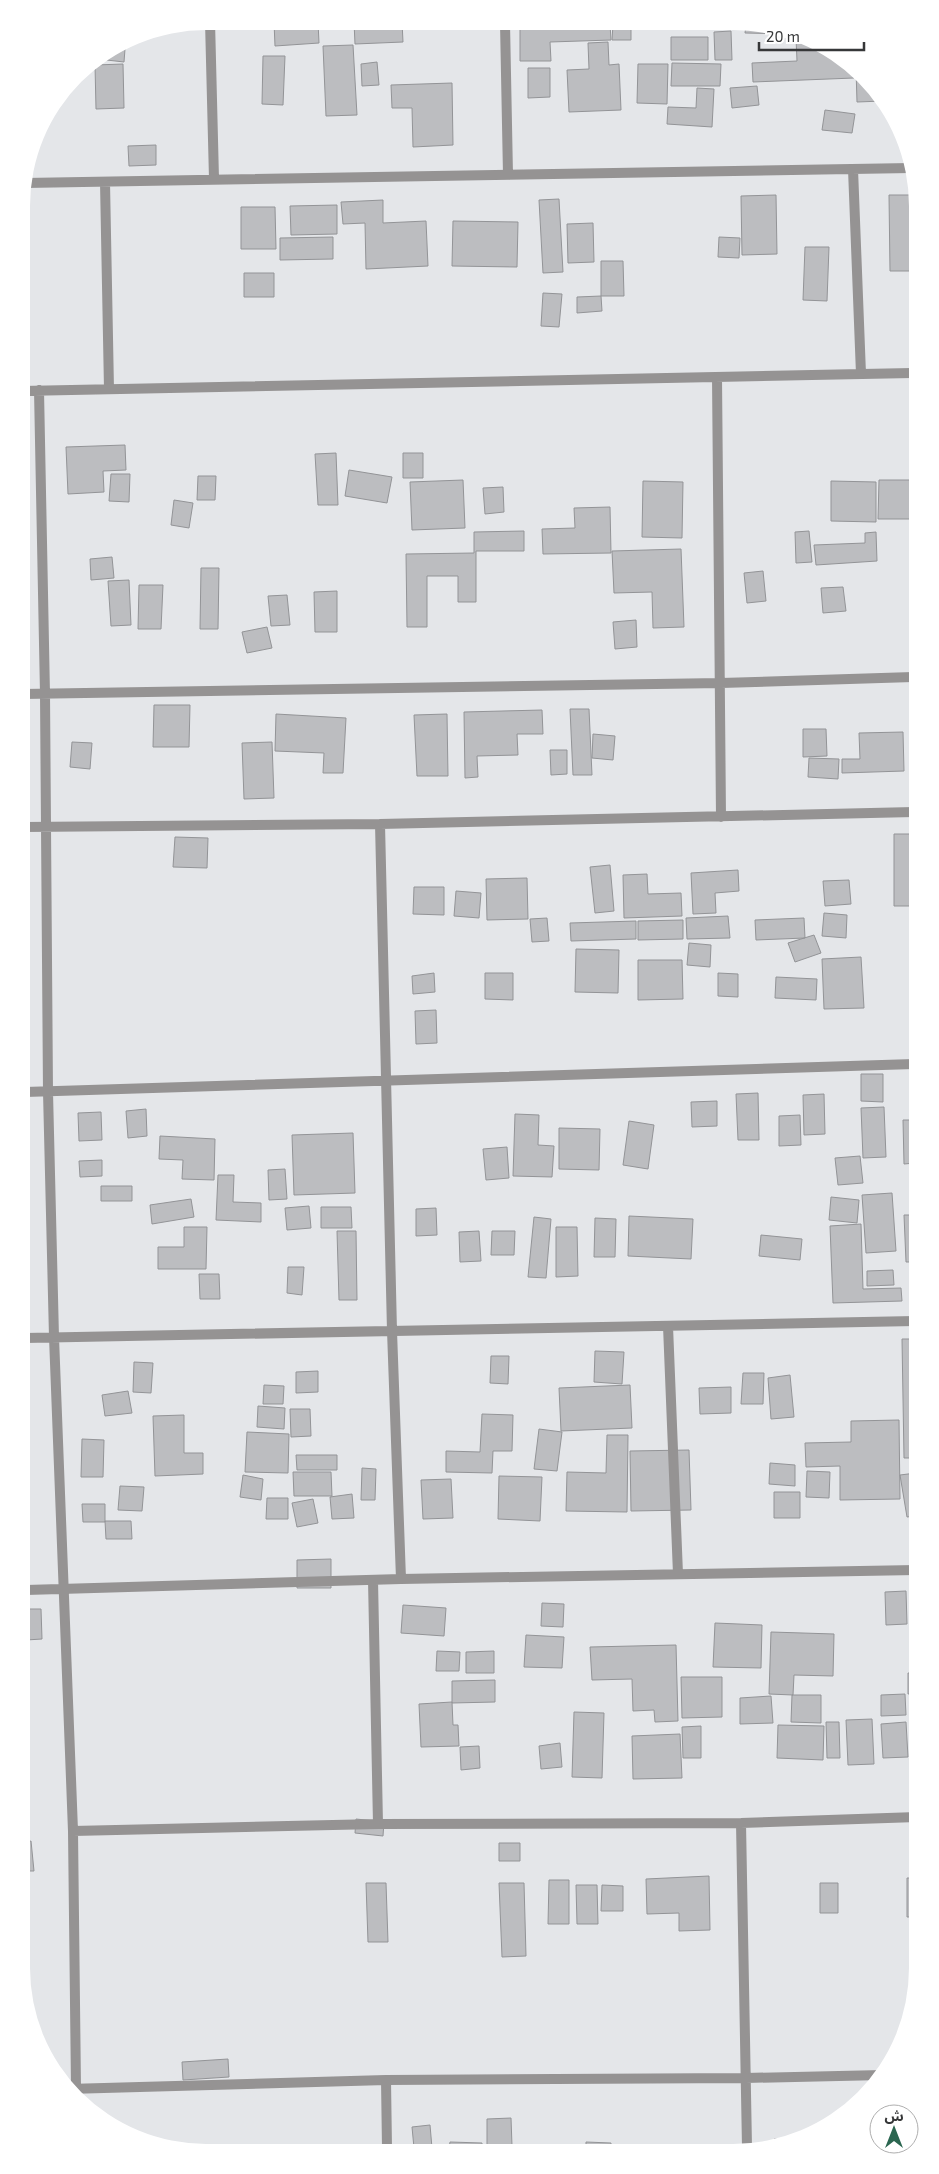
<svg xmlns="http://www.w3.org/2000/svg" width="939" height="2174" viewBox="0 0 939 2174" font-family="'Exo 2','Noto Sans Arabic',sans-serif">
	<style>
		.building { fill: #bcbdc0; stroke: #939497 }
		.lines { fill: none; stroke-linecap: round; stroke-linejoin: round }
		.street { stroke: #959393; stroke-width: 10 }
	</style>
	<rect width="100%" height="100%" fill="#e4e6e9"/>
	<path class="building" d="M274,22H318L319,43L275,46Z
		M354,22H402L403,42L355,44Z
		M578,24H610L611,40L550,42L551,61H520V26Z
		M613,24H631V40H612Z
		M746,25H769L794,34L745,33Z
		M731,31L732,60H715L714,32Z
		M671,37H708V60H671Z
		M796,38H807L815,40L854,66V78L753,82L752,63L797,61Z
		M608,42L609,65L619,64L621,110L569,112L567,70L589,69L588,43Z
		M353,45L357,115L326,116L323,46Z
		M115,48L125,49L124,62L98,59Z
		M263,56H285L283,105L262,104Z
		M377,62L379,85L362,86L361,64Z
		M672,63L721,64L720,86H671Z
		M123,64L124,108L96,109L95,65Z
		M638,64H668L667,104L637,103Z
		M528,68H550V97L528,98Z
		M856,69L883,101L857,102Z
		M452,83L453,145L413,147L412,108H392L391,85Z
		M757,86L759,105L732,108L730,88Z
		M697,88L714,89L712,127L667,124L668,107L696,108Z
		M825,110L855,114L852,133L822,130Z
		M156,145V165L129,166L128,146Z
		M776,195L777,254L742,255L741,196Z
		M889,195H910L911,271H890Z
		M559,199L563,272L543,273L539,200Z
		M383,200V223L426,221L428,266L366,269L365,223L343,224L341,202Z
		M337,205V234L291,235L290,206Z
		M241,207H275L276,249H241Z
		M453,221L518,222L517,267L452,266Z
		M593,223L594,262L568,263L567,224Z
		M333,237V259L280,260V238Z
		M719,237L740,238L739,258L718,257Z
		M22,238H27L26,259H22Z
		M805,247H829L827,301L803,300Z
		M601,261H623L624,296H601Z
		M244,273H274V297H244Z
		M543,293L562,294L559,327L541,326Z
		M601,296L602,311L577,313V297Z
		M125,445L126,470L103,471L104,492L68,494L66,447Z
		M336,453L338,505H318L315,454Z
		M403,453H423V478H403Z
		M349,470L392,477L387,503L345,496Z
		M111,474H130L129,502L109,501Z
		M198,476H216L215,500H197Z
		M463,480L465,528L412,530L410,482Z
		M879,480H912L913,519H878Z
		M643,481L683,482L682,538L642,537Z
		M831,481L876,482V522L831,521Z
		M503,487L504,512L485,514L483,488Z
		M174,500L193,503L189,528L171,525Z
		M610,507L611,553L543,554L542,529L575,528L574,508Z
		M524,531V551H476V602H458V576H427V627H407L406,554L474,553V532Z
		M809,531L812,562L796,563L795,532Z
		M876,532L877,561L816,565L814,545L865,543V533Z
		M681,549L684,627L653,628L652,592L614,593L612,551Z
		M112,557L114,578L91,580L90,559Z
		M201,568H219L218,629H200Z
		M763,571L766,601L747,603L744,573Z
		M129,580L131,625L111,626L108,581Z
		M139,585H163L161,629H138Z
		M843,587L846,611L823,613L821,588Z
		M337,591V632H315L314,592Z
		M287,595L290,625L271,626L268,596Z
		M636,620L637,647L615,649L613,622Z
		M267,627L272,648L247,653L242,632Z
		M154,705H190L189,747H153Z
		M570,709H589L592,775H573Z
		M542,710L543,734H517L518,755L477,756L478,777L465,778L464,712Z
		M276,714L346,718L343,773H323L324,753L275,751Z
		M447,714L448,776H417L414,715Z
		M803,729H826L827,756L803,757Z
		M903,732L904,771L842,773V759H860L859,733Z
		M593,734L615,736L613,760L592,758Z
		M72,742L92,743L90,769L70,767Z
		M272,742L274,798L244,799L242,743Z
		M550,750H567V774L551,775Z
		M809,758L839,759L838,779L808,777Z
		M894,834H914V906H894Z
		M175,837L208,838L207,868L173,867Z
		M610,865L614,911L595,913L590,867Z
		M738,870L739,891L715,893L716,913L693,914L691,873Z
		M647,874L648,894L681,893L682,916L624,918L623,875Z
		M527,878L528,919L487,920L486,879Z
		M849,880L851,904L825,906L823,881Z
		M414,887H444V915L413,914Z
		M456,891L481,893L479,918L454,916Z
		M824,913L847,915L846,938L822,936Z
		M728,916L730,938L687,939L686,918Z
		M547,918L549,941L532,942L530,919Z
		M804,918L805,938L756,940L755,920Z
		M683,920V939L638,940V921Z
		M636,921V939L571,941L570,923Z
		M814,935L821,953L795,962L788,943Z
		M689,943L711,945L710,967L687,965Z
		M576,949L619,950L618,993L575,992Z
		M861,957L864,1008L824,1009L822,959Z
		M638,960H682L683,999L638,1000Z
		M434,973L435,992L413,994L412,976Z
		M485,973H513V1000L485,999Z
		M718,973L738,974V997L718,996Z
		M776,977L817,979L816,1000L775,998Z
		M436,1010L437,1043L416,1044L415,1011Z
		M861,1074H883V1102L861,1101Z
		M758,1093L759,1140H738L736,1094Z
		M824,1094L825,1134L804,1135L803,1095Z
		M717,1101V1126L692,1127L691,1102Z
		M884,1107L886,1157L863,1158L861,1108Z
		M146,1109L147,1136L128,1138L126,1111Z
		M101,1112L102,1140L79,1141L78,1113Z
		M515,1114L539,1115L538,1145L554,1146L552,1177L513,1176Z
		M800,1115L801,1145L779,1146V1116Z
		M903,1120H915V1163L904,1164Z
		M629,1121L654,1125L648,1169L623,1165Z
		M559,1128L600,1129L599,1170L559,1169Z
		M353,1133L355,1193L294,1195L292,1135Z
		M160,1136L215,1139L214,1180L182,1179L183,1160L159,1159Z
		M507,1147L509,1178L486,1180L483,1149Z
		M860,1156L863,1183L838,1185L835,1158Z
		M102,1160V1176L80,1177L79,1161Z
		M285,1169L287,1199L269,1200L268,1170Z
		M218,1175H234L233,1202L261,1203V1222L216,1220Z
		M101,1186H132V1201H101Z
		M892,1193L896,1251L866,1253L862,1195Z
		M831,1197L859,1200L857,1223L829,1220Z
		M191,1199L194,1217L152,1224L150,1205Z
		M309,1206L311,1228L287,1230L285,1208Z
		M321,1207H351L352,1228H321Z
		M436,1208L437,1235L416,1236V1209Z
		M904,1215H915V1262H906Z
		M629,1216L693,1219L691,1259L628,1256Z
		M534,1217L551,1219L546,1278L528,1277Z
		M595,1218L616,1219L615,1257H594Z
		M861,1224L863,1289L901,1288L902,1301L833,1303L830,1226Z
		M184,1227H207L206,1269H158V1247H184Z
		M556,1227H577L578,1276L556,1277Z
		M337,1231H356L357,1300H339Z
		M479,1231L481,1261L460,1262L459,1232Z
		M492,1231H515L514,1255H491Z
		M761,1235L802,1239L800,1260L759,1256Z
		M288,1267H304L302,1295L287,1293Z
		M893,1270L894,1285L867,1286V1271Z
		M199,1274H219L220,1299H200Z
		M902,1339H915L916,1458H904Z
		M595,1351L624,1352L622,1384L594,1382Z
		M491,1356H509L508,1384L490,1383Z
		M134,1362L153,1363L151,1393L133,1392Z
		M318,1371V1392L296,1393V1372Z
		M743,1373H764L763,1404H741Z
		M790,1375L794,1417L771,1419L768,1378Z
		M264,1385L284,1386L283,1404H263Z
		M630,1385L632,1428L561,1431L559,1388Z
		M731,1387V1413L700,1414L699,1388Z
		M128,1391L132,1413L105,1416L102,1395Z
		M258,1406L285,1408L284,1429L257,1427Z
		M290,1409H310L311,1436L291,1437Z
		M482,1414L513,1415L512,1451H493L492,1473L446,1472V1451L480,1452Z
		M184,1415V1453H203V1474L155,1476L153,1416Z
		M899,1420L900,1499L840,1500V1466L806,1467L805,1443L851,1442V1421Z
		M539,1429L562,1432L557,1471L534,1469Z
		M247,1432L289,1434L288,1473L245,1472Z
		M607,1435H628L627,1512L566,1511L567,1472L606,1473Z
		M82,1439L104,1440L103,1477H81Z
		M689,1450L691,1510L631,1511L630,1451Z
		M296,1455H337V1470H297Z
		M770,1463L795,1465V1486L769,1484Z
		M362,1468L376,1469L375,1500H361Z
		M807,1471L830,1472L829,1498L806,1497Z
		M293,1472H331L332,1496H294Z
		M916,1473V1516L907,1517L900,1475Z
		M243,1475L263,1479L261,1500L240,1497Z
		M499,1476L542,1477L540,1521L498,1519Z
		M451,1479L453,1518L423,1519L421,1480Z
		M120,1486L144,1487L142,1511L118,1510Z
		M774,1492H800V1518H774Z
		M352,1494L354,1518L332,1519L330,1497Z
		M267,1498H288V1519H266Z
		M313,1499L318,1523L297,1527L292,1503Z
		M82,1504H105V1522H83Z
		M105,1521H131L132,1539H106Z
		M331,1559V1588H297V1560Z
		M906,1591L907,1624L886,1625L885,1592Z
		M542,1603L564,1604L563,1627L541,1626Z
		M403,1605L446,1608L444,1636L401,1633Z
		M26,1609H41L42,1639L26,1640Z
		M715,1623L762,1625L761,1668L713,1667Z
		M771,1632L834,1634L833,1676L794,1675L793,1695L769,1694Z
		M526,1635L564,1637L562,1668L524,1667Z
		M676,1645L678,1721L655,1722L654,1710L633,1711L632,1679L592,1680L590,1647Z
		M437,1651L460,1652L459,1671H436Z
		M494,1651V1673H466V1652Z
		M908,1673H916V1693L908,1694Z
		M681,1677H722V1717L682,1718Z
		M495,1680V1702L452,1703V1681Z
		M905,1694L906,1715L881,1716V1695Z
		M792,1695H821V1723L791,1722Z
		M771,1696L773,1723L740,1724V1698Z
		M452,1702L453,1725H458L459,1746L421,1747L419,1704Z
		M574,1712L604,1713L602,1778L572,1777Z
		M872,1719L874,1764L848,1765L846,1720Z
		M826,1722H839L840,1758H827Z
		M906,1722L908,1757L883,1758L881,1724Z
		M778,1725L824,1726L823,1760L777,1758Z
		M701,1726V1758H683L682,1727Z
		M680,1734L682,1778L633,1779L632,1736Z
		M560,1743L562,1767L541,1769L539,1746Z
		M910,1743H917V1770H910Z
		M479,1746L480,1768L461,1770L460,1747Z
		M356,1819L384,1822L383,1836L355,1833Z
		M31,1841L34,1871H27V1842Z
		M499,1843H520V1861H499Z
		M709,1876L710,1930L679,1931V1913L647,1914L646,1879Z
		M907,1878H917V1917H907Z
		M549,1880H569V1924H548Z
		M366,1883H386L388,1942H368Z
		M499,1883H524L526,1956L502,1957Z
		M820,1883H838V1913H820Z
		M576,1885H597L598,1924H577Z
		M602,1885L623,1886V1911H601Z
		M228,2059L229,2077L183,2080L182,2062Z
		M511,2118L512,2146H487V2119Z
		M430,2125L432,2148H414L412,2127Z
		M799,2138L781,2146H774V2139Z
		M450,2142L482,2143V2148H449Z
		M586,2142L611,2143V2147H586Z"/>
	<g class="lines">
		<path class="street" d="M210,21L214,179
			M505,23L508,175
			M853,169L861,374
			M105,182L109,389
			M25,183L911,168
			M717,377L721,817
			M39,390L45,694L48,1092L54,1337L73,1831L76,2088
			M22,391L912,373
			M23,694L721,683L913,677
			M380,824L392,1331L401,1579
			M24,827L380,824L914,812
			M25,1092L914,1064
			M668,1326L678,1574
			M25,1338L915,1321
			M373,1580L378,1824
			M26,1590L401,1579L916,1570
			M741,1823L747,2147
			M73,1831L378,1824L741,1823L917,1817
			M386,2080L387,2148
			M68,2089L386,2080L746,2078L883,2075"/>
	</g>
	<path d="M0 0H939V2174H0ZM206 30H733A176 176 0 0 1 909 206V1968A176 176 0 0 1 733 2144H206A176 176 0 0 1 30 1968V206A176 176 0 0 1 206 30Z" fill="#fff" fill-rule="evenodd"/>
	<g transform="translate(894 2129)"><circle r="24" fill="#ffffff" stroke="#afafaf"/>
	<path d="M0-4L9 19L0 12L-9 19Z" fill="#2b6650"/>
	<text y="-8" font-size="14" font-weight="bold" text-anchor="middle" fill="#363738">ش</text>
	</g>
	<path d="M759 42v8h105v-8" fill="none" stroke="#363738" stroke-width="2.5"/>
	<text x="766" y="42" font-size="15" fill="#363738" stroke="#ffffff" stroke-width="4" paint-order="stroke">20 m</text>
</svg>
